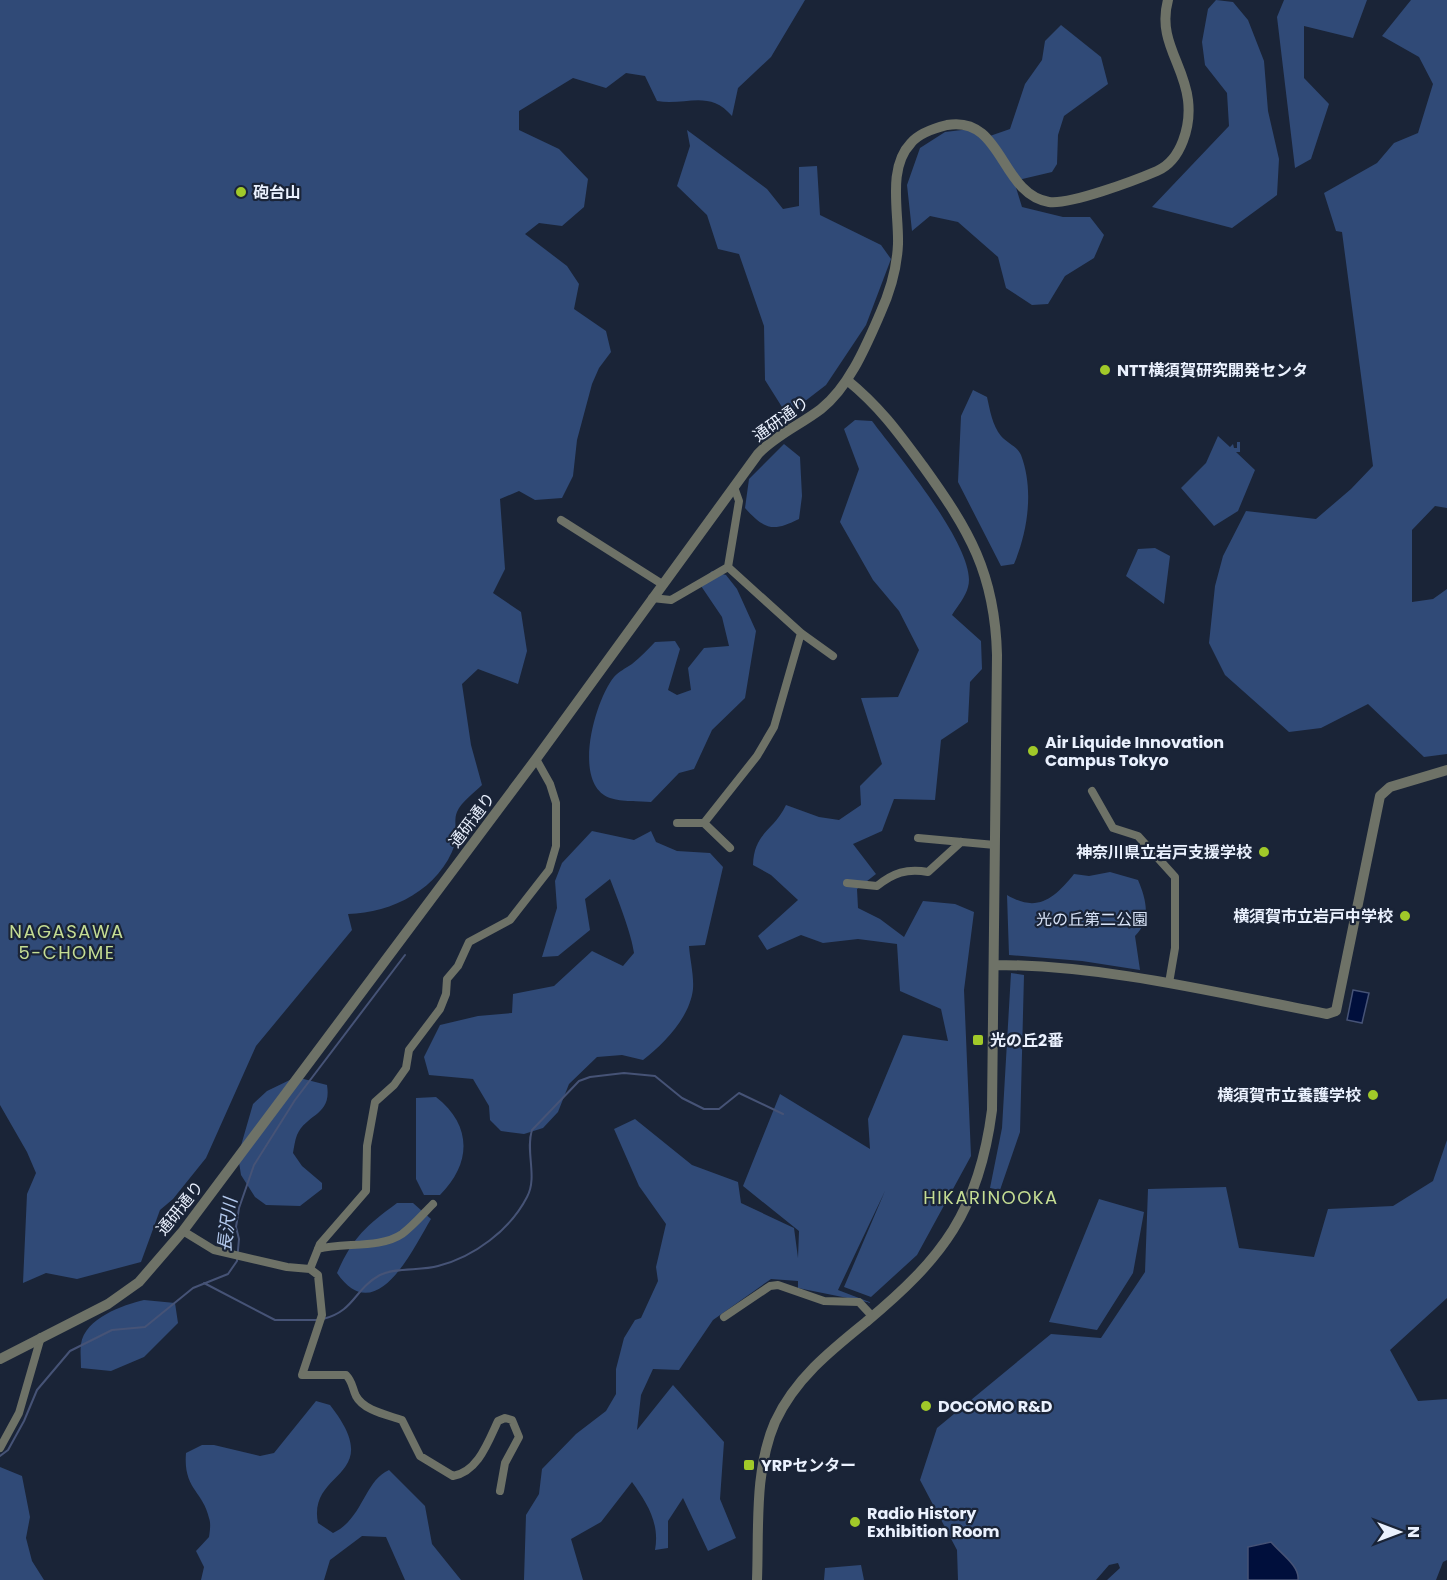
<svg xmlns="http://www.w3.org/2000/svg" width="1447" height="1580" viewBox="0 0 1447 1580" font-family="Poppins,'Noto Sans JP',sans-serif">
	<style>
		.green { fill: #304a77 }
		.water { fill: #000f3c; stroke: #465376; stroke-width: 1.5 }
		.lines { fill: none; stroke-linecap: round; stroke-linejoin: round }
		.stream { stroke: #465376; stroke-width: 2 }
		.minor { stroke: #6e7267; stroke-width: 8 }
		.tertiary { stroke: #6e7267; stroke-width: 10 }
		.poi-dot { fill: #a1c929; stroke: #1a2437; stroke-width: 2 }
		.labels { text-anchor: middle; dominant-baseline: central; stroke-width: 4.5; stroke-linejoin: round; paint-order: stroke }
		.poi-label { font-size: 16px; font-weight: bold; fill: #eaf1fe; stroke: #1a2437; text-anchor: start }
		.street-label { font-size: 16px; fill: #eaf1fe; stroke: #1a2437 }
		.park-label { font-size: 16px; fill: #d8e3f7; stroke: #1a2437 }
		.neighbourhood-label { font-size: 18px; letter-spacing: 1.5px; fill: #c5dd93; stroke: #1a2437 }
		.water-label { font-size: 18px; font-style: italic; fill: #b4caef; stroke: #1a2437 }
	</style>
	<rect width="100%" height="100%" fill="#1a2437"/>
	<path class="green" d="M0,0H805L771,57L738,88L732,116C709,89 686,106 657,101L645,76L626,73L606,88L573,78L519,111V130L559,149L588,179L584,207L562,226L539,223L525,234L567,266L579,284L574,309L606,331L611,352L599,368L592,384L577,440L573,476L562,498L535,500L519,491L500,499L505,569L493,593L521,612L527,651L518,684L478,669L462,684L471,745L482,785C475,792 461,802 457,812C453,821 458,835 455,844C440,889 392,913 348,914L352,930L256,1046L206,1158L173,1199L160,1210L141,1262L77,1279L46,1273L23,1283L27,1194L36,1173L27,1152L0,1105Z
		M1216,0L1233,2L1248,20L1264,61L1268,111L1279,159L1277,195L1232,228L1152,207L1229,126L1227,93L1205,65L1202,42L1208,9Z
		M1284,0H1367L1353,38L1304,26V78L1329,104L1311,159L1295,168L1277,17Z
		M1411,0H1447V508L1435,506L1412,530V602L1433,599L1447,589V754L1424,757L1368,704L1321,728L1289,732L1225,675L1209,643L1215,586L1223,556L1246,511L1316,519L1351,489L1373,466L1342,232L1336,231L1324,193L1377,163L1394,143L1418,133L1433,84L1419,57L1382,36Z
		M1061,25L1101,57L1108,84L1064,116L1058,135L1057,164L1052,172L1014,181L1022,207L1063,217H1090L1104,235L1094,258L1065,276L1048,304L1032,305L1006,288L998,257L958,222L930,216L912,231L907,185L920,148L945,132L970,129L987,137L1010,129L1025,84L1042,60L1045,41Z
		M687,130L767,189L783,209L799,206V167L817,166L820,215L881,245L891,259L866,325L826,385L787,415L765,380L764,326L739,254L718,249L707,215L677,186L690,146Z
		M973,390L987,397C990,410 992,425 1001,436C1007,443 1018,447 1021,455C1034,489 1028,531 1014,564L1001,566L958,482L961,416Z
		M855,420L872,421C895,452 979,551 968,587C966,596 957,607 952,615L981,641L982,669L970,682L968,722L941,740L935,800L894,799L882,831L853,844L876,874L857,889L858,908L880,919L904,937L923,901L955,904L974,912L964,990L971,1156L917,1255L871,1297L844,1287L885,1191L838,1290L872,1303L798,1288V1281L771,1279L713,1320L679,1370L653,1369L641,1395L637,1430L673,1385L724,1442L720,1499L736,1538L708,1551L683,1498L668,1521V1548L655,1550C660,1523 647,1503 632,1482L601,1522L571,1539L583,1580H524L526,1515L539,1494L542,1469L576,1434L606,1411L616,1394V1369L624,1338L635,1320L641,1318L658,1281L656,1267L666,1224L639,1186L614,1129L635,1119L692,1165L738,1182L741,1203L794,1228L798,1258L799,1231L743,1186L780,1094L870,1149L868,1119L903,1035L948,1041L941,1009L900,991L897,944L858,939L823,943L801,935L767,950L758,936L798,900L771,875L753,865C754,832 773,832 786,805L819,817L839,820L861,805L860,786L882,764L861,698L898,697L919,650L899,611L873,580L840,522L859,469L844,429Z
		M1218,436L1230,447L1233,444L1234,448H1237V442H1240V452H1236L1255,470L1238,511L1214,526L1181,488L1206,463Z
		M784,444L800,457L802,496L799,519C773,532 765,530 745,508L749,479Z
		M1155,548L1170,556L1164,604L1126,576L1138,549Z
		M712,571L726,575L737,589L756,631L745,698L712,730L694,769L679,773L651,802C639,801 622,802 610,798C571,784 595,700 614,677C618,672 626,668 632,664C641,657 648,649 655,642L675,641L680,649L668,690L677,695L691,690L688,668L704,648L729,646L722,617L699,583Z
		M592,831L634,840L651,831L656,842L677,851L710,853L723,867L705,945L689,946C690,960 694,975 693,989C690,1017 664,1044 643,1060L622,1055L597,1057L569,1084L558,1112L543,1128L524,1134L501,1131L490,1120L489,1106L473,1079L429,1075L424,1057L440,1025L478,1016L512,1013L513,994L554,986L592,951L623,966L634,953C632,935 617,897 610,879L585,899L590,930L558,956L542,957L557,908L555,881L562,863Z
		M1110,872L1138,880C1147,901 1151,920 1135,936L1140,970L1082,961L1009,955L1007,895C1037,913 1054,899 1074,874L1089,876Z
		M1011,973L1024,975L1020,1132L1000,1190L990,1188L1002,1128Z
		M296,1077L327,1085C332,1116 307,1113 297,1135C295,1140 294,1147 293,1153L302,1166L322,1183V1189L300,1206L266,1205L255,1197L241,1175L238,1156L253,1104L267,1091Z
		M436,1097C472,1125 472,1163 440,1195H424L416,1179V1098Z
		M1447,1140V1298L1390,1350L1418,1401L1447,1399V1560L1443,1562L1436,1580H1107L1120,1568L1118,1563L1109,1565L1096,1580H958L957,1550L920,1480L937,1428L1051,1334L1101,1338L1145,1272L1148,1189L1226,1187L1239,1248L1314,1257L1328,1209L1393,1206L1433,1181Z
		M1099,1199L1144,1212L1133,1273L1097,1330L1049,1322Z
		M397,1203H413L431,1219C413,1249 376,1330 337,1273C353,1237 366,1226 397,1203Z
		M144,1300L175,1303L178,1323L144,1357L111,1371L81,1368C81,1360 80,1352 81,1344C85,1318 123,1305 144,1300Z
		M316,1401L330,1405C388,1479 307,1469 318,1523L333,1533C363,1519 364,1481 389,1470L425,1506L432,1544L461,1580H405L386,1537L362,1536L330,1560L324,1580H201L204,1567L196,1551L209,1537C210,1531 211,1523 209,1518C203,1491 183,1489 186,1453L202,1445H214L260,1456L274,1453Z
		M0,1467L22,1476L30,1517L26,1538L32,1561L44,1580H0Z
		M861,1565L864,1580H824L825,1568Z"/>
	<path class="water" d="M1353,990L1369,993L1362,1023L1347,1020Z
		M1271,1542C1280,1553 1300,1566 1298,1580H1248V1547Z"/>
	<g class="lines">
		<path class="stream" d="M204,1283L275,1320H318
			M323,1319C355,1311 354,1289 380,1275C396,1267 421,1271 438,1266C474,1257 510,1230 527,1197C538,1177 525,1151 532,1130L579,1081L590,1077L624,1073L655,1076L682,1098L704,1109H719L739,1093L783,1114
			M0,1456L8,1450L24,1421L37,1390L70,1351L112,1330L145,1327L193,1288L228,1274L237,1261L239,1239L236,1227L239,1208L254,1165L295,1100L405,955"/>
		<path class="minor" d="M561,520L662,584
			M728,567L801,633L833,656
			M652,598L671,600L728,567L739,501L734,487
			M1092,791L1113,828L1138,836L1175,877V948L1169,983
			M677,823H704L730,848
			M704,823L757,756L774,727L801,633
			M918,838L995,845
			M847,883L877,886C893,873 907,868 928,872L961,842
			M183,1231L214,1250L287,1267L310,1269
			M318,1249C343,1242 380,1249 402,1234C413,1226 423,1214 433,1204
			M724,1317L770,1286L778,1285L824,1301L859,1302L872,1316
			M0,1448L19,1413L41,1337
			M500,1491L505,1463L519,1437L512,1420L505,1418L498,1421C488,1442 478,1472 453,1476L420,1456L402,1420C388,1415 364,1411 356,1396C352,1388 353,1382 346,1375H302L322,1315L318,1275L310,1269L320,1244L366,1191L367,1146L375,1102L394,1085L406,1068L409,1050L440,1009L446,994L447,979L458,966L469,942L510,920L549,870L556,846V803L550,784L536,759"/>
		<path class="tertiary" d="M994,965C1106,965 1217,993 1327,1014L1336,1011L1380,796L1390,787L1447,770
			M0,1359L108,1304L139,1282L183,1231L536,759L758,454C776,435 800,425 821,409C849,387 866,346 880,314C890,292 897,268 898,244C899,212 887,168 911,143C919,133 935,128 947,125C1003,115 1000,194 1049,202C1070,205 1136,180 1157,171C1182,160 1191,125 1188,100C1184,64 1157,40 1168,0
			M757,1580C759,1528 754,1471 775,1422C795,1379 830,1351 866,1322C943,1258 979,1211 992,1110L997,655C995,573 969,530 923,466C898,432 880,407 847,380"/>
	</g>
	<g class="poi-dot">
		<circle cx="241" cy="192" r="6"/>
		<circle cx="1105" cy="370" r="6"/>
		<circle cx="1033" cy="751" r="6"/>
		<circle cx="1264" cy="852" r="6"/>
		<circle cx="1405" cy="916" r="6"/>
		<rect x="972" y="1034" width="12" height="12" rx="3"/>
		<circle cx="1373" cy="1095" r="6"/>
		<circle cx="926" cy="1406" r="6"/>
		<rect x="743" y="1459" width="12" height="12" rx="3"/>
		<circle cx="855" cy="1522" r="6"/>
	</g>
	<g class="labels">
		<g class="poi-label">
			<text x="253" y="192">砲台山</text>
			<text x="1117" y="370">NTT横須賀研究開発センタ</text>
			<text x="1045" y="742">Air Liquide Innovation<tspan x="1045" dy="18">Campus Tokyo</tspan></text>
			<text x="1252" y="852" text-anchor="end">神奈川県立岩戸支援学校</text>
			<text x="1393" y="916" text-anchor="end">横須賀市立岩戸中学校</text>
			<text x="990" y="1040">光の丘2番</text>
			<text x="1361" y="1095" text-anchor="end">横須賀市立養護学校</text>
			<text x="938" y="1406">DOCOMO R&amp;D</text>
			<text x="761" y="1465">YRPセンター</text>
			<text x="867" y="1513">Radio History<tspan x="867" dy="18">Exhibition Room</tspan></text>
		</g>
		<g class="street-label">
			<text transform="translate(781 419) rotate(-36)">通研通り</text>
			<text transform="translate(472 820) rotate(-53)">通研通り</text>
			<text transform="translate(180 1208) rotate(-51)">通研通り</text>
		</g>
		<g class="park-label">
			<text x="1092" y="919">光の丘第二公園</text>
		</g>
		<g class="neighbourhood-label">
			<text x="67" y="931">NAGASAWA<tspan x="67" dy="21">5-CHOME</tspan></text>
			<text x="991" y="1197">HIKARINOOKA</text>
		</g>
		<g class="water-label">
			<text transform="translate(227 1225) rotate(-83)">長沢川</text>
		</g>
	</g>
	<g transform="translate(1399 1532) rotate(90)" stroke="#1a2437" stroke-width="4.5" paint-order="stroke">
	<path d="M0-4.5L10 22L0 15L-10 22Z" fill="#eaf1fe"/>
	<text y="-9" font-size="16" font-weight="bold" text-anchor="middle" fill="#eaf1fe">N</text>
	</g>
</svg>
